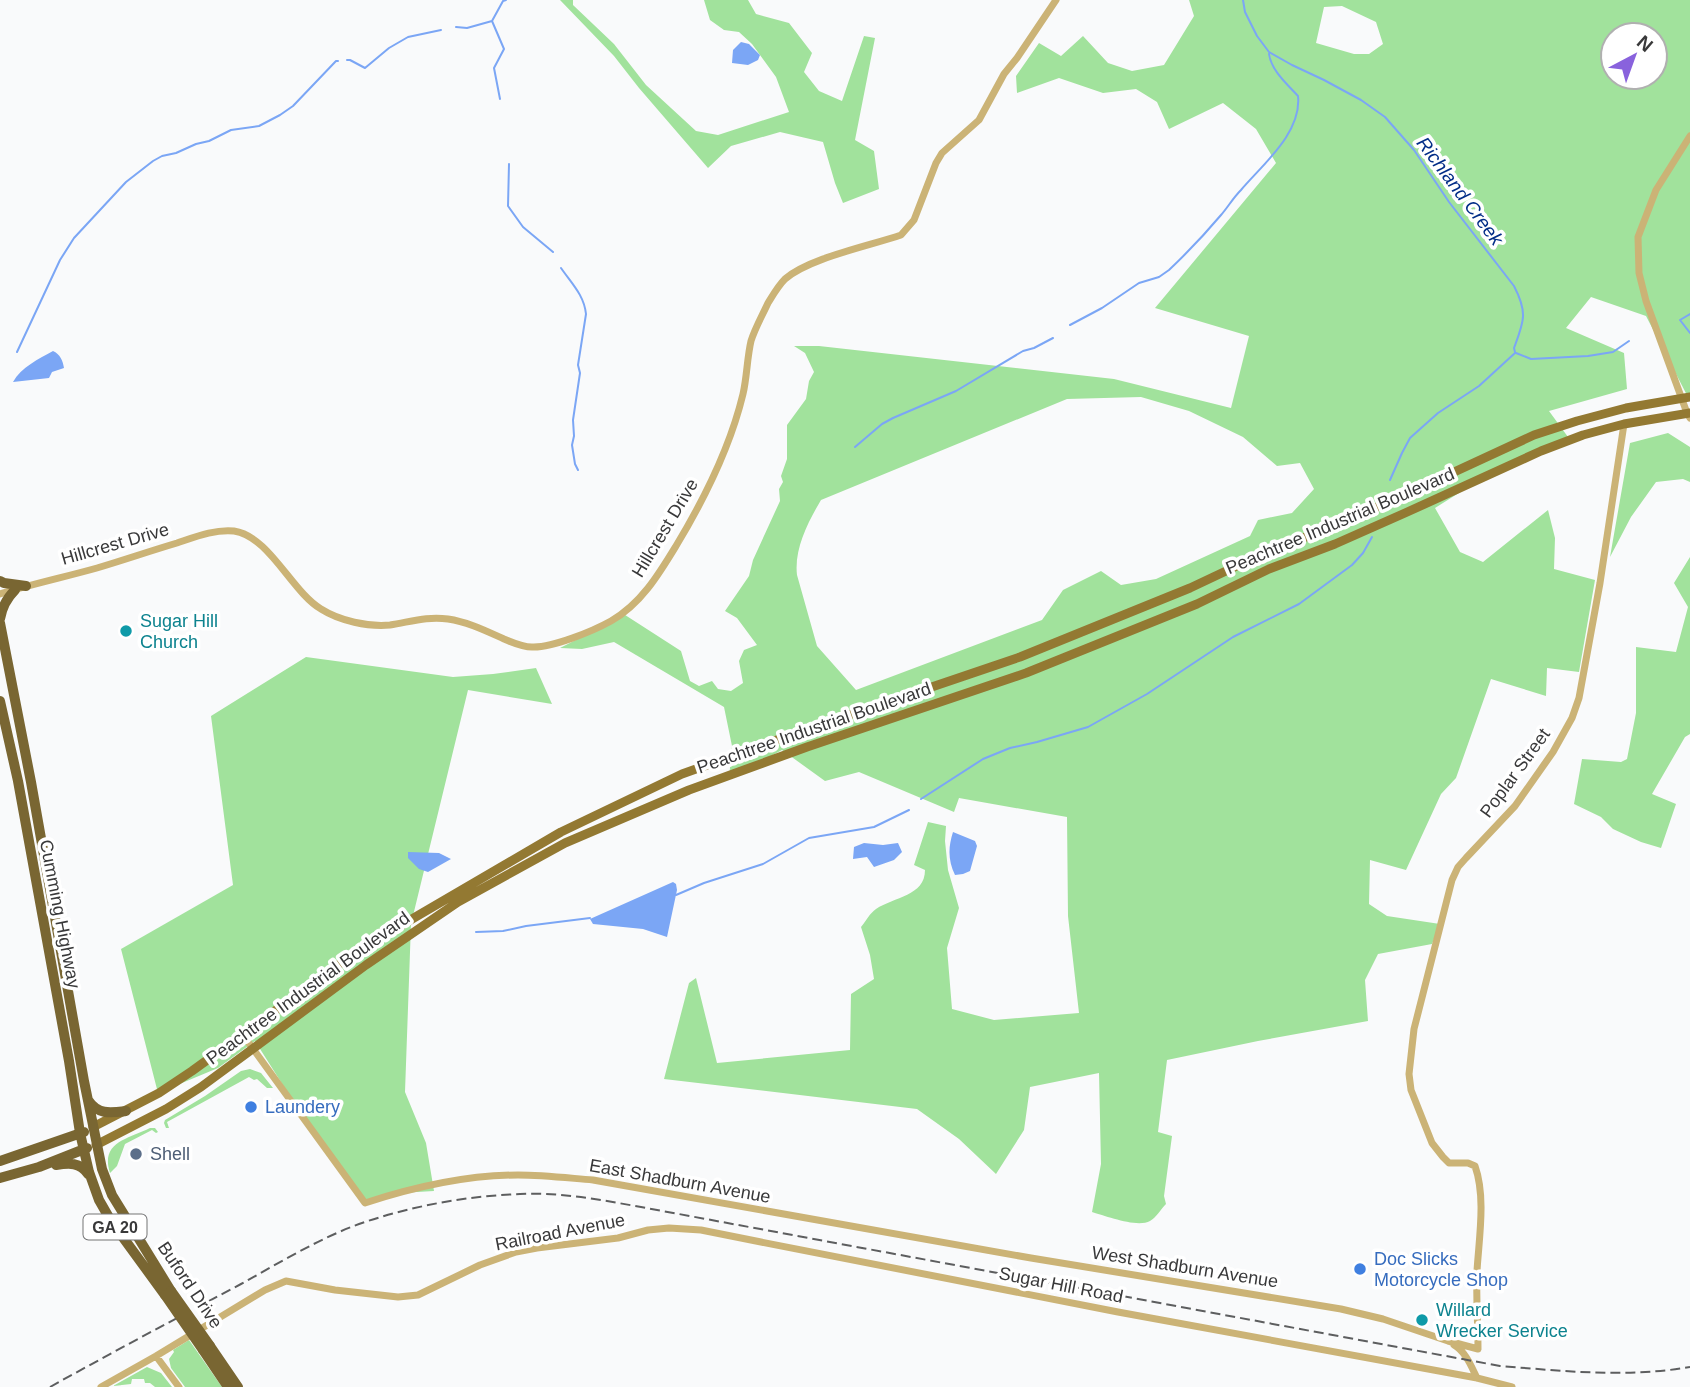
<svg xmlns="http://www.w3.org/2000/svg" width="1690" height="1387" viewBox="0 0 1690 1387" font-family="Arial,sans-serif">
	<style>
		.green { fill: #a1e29c; fill-rule: evenodd }
		.water { fill: #7ba6f5 }
		.lines { fill: none; stroke-linecap: round; stroke-linejoin: round }
		.stream { stroke: #7ba6f5; stroke-width: 2 }
		.minor { stroke: #cbb376; stroke-width: 7 }
		.major { stroke: #937932; stroke-width: 9 }
		.highway { stroke: #796632; stroke-width: 10 }
		.rail { stroke: #5d5e5f; stroke-width: 2; stroke-dasharray: 10 5; stroke-linecap: butt }
		.highway-bridge { stroke: #796632; stroke-width: 10 }
		.culture-dot { fill: #0f9aa8; stroke: #fff; stroke-width: 2.5 }
		.shop-dot { fill: #3f7fe0; stroke: #fff; stroke-width: 2.5 }
		.service-dot { fill: #5c6f8a; stroke: #fff; stroke-width: 2.5 }
		.labels { text-anchor: middle; dominant-baseline: central; stroke-width: 7; stroke-linejoin: round; paint-order: stroke }
		.shield { fill: #fff; stroke: #747475; stroke-width: 2 }
		.shield-label { font-size: 16px; font-weight: bold; fill: #39393a }
		.street-label { font-size: 18px; fill: #39393a; stroke: #fff }
		.culture-label { font-size: 18px; fill: #0d838f; stroke: #fff; text-anchor: start }
		.shop-label { font-size: 18px; fill: #366cbe; stroke: #fff; text-anchor: start }
		.service-label { font-size: 18px; fill: #4e5e75; stroke: #fff; text-anchor: start }
		.water-label { font-size: 19px; font-style: italic; fill: #022d87; stroke: #fff }
	</style>
	<rect width="100%" height="100%" fill="#f9fafb"/>
	<path class="green" d="M560,0H573V5L614,44L646,85L696,131L718,135L789,112L776,77L752,44L739,32L724,30L710,20L704,0H748L756,14L789,23L812,53L804,72L819,91L842,101L864,36L875,38L855,140L874,151L879,189L843,203L835,183L823,142L780,132L731,146L708,168L639,88L614,56Z
		M1189,0H1690V401L1646,316L1591,297L1566,328L1624,353L1627,389L1549,411L1568,437L1470,486L1435,508L1460,552L1483,562L1548,510L1555,538L1554,569L1595,580L1579,672L1547,668L1546,696L1491,679L1456,778L1441,794L1406,870L1370,860L1369,904L1387,916L1440,924L1432,944L1378,954L1365,980L1368,1021L1258,1041L1167,1060L1158,1132L1172,1136L1164,1196L1166,1204C1161,1209 1156,1218 1150,1221C1137,1228 1106,1216 1092,1212L1101,1164L1099,1073L1030,1087L1024,1130L996,1174L959,1139L917,1109L664,1079L689,983L696,978L717,1063L850,1050L851,994L874,979L870,955L861,927C866,921 870,913 876,909C894,897 925,896 925,870L914,865L928,822L946,826L945,841L948,870L959,908L947,948L952,1009L994,1020L1079,1013L1068,916L1067,817L959,798L954,812L859,772L825,781L782,750L729,779L732,746L724,707L614,642L582,649L560,648L617,619L622,613L681,651L690,681L699,686L712,681L718,689L731,691L743,683L739,661L744,650L757,645L737,618L725,611L749,576L753,560L780,501L779,489L783,482L781,476L787,459V425L806,399L809,381L814,372L805,353L794,346H819L1114,379L1231,408L1249,336L1155,308L1276,163L1256,129L1223,103L1169,129L1157,102L1136,89L1103,93L1059,78L1017,93L1016,76L1039,43L1061,56L1083,36L1108,63L1132,71L1164,65L1194,16ZM1342,6L1376,22L1383,44L1369,54H1354L1316,43L1324,7ZM1613,35H1655V77H1613ZM1141,397L1189,411L1243,437L1277,466L1300,463L1314,489L1292,513L1258,520L1250,536L1156,579L1121,585L1101,571L1063,590L1042,620L856,690L817,646L797,575C794,549 808,522 821,500L1067,399Z
		M1668,433L1690,447V482L1683,479L1656,482L1631,517L1610,557L1630,443Z
		M1690,557V734L1685,737L1652,794L1676,804L1661,848L1641,842L1613,829L1601,817L1574,804L1582,759L1621,762L1627,759L1636,713V647L1676,652L1688,607L1674,583Z
		M306,657L453,677L493,674L536,668L552,704L468,690L411,924L405,1092L426,1143L434,1191L400,1193L366,1201L312,1131L255,1041L218,1068L158,1093L121,949L233,885L211,716Z
		M250,1069L261,1073L273,1088H267L257,1079L254,1080L249,1077L167,1122L169,1128H166L164,1123L165,1120L205,1096L241,1071Z
		M150,1128H155L158,1132L156,1133L152,1130L125,1144L117,1166L110,1173C100,1142 128,1139 150,1128Z
		M189,1340L222,1387H185L171,1368L169,1359L174,1352L173,1350Z
		M147,1367L161,1373L172,1387H155L150,1383H145L144,1379H132L131,1384L113,1386Z"/>
	<path class="water" d="M741,42L749,44L760,55L758,60L748,65L732,63L733,50Z
		M53,351C60,354 63,361 64,368L52,372L49,378L13,382C21,367 39,359 53,351Z
		M953,832L975,841L977,846L970,871L963,874L955,875C948,860 948,848 953,832Z
		M864,843L883,845L898,843L902,852L894,860L874,867L867,857L853,859L854,847Z
		M408,852L439,853L451,859L428,872L419,869L408,858Z
		M673,882L676,884L677,890L667,937L643,929L593,924L590,919Z"/>
	<g class="lines">
		<path class="stream" d="M1243,0L1245,12L1257,36L1269,52L1292,65L1324,80L1361,100L1385,117L1414,150L1449,202L1514,286C1528,313 1524,321 1514,348L1515,352
			M492,21L504,49L494,68L500,99
			M456,27L467,28L492,21L503,1L506,0
			M347,60H350L365,68L389,48L408,37L441,30
			M509,164L508,206L523,227L553,252
			M561,268C572,284 584,295 586,314L578,365L580,373L573,420L574,436L572,445L575,464L578,470
			M1690,314L1680,320L1690,333
			M1070,325L1102,308L1139,283L1159,277L1169,270C1187,253 1205,234 1221,215C1228,207 1233,198 1241,190C1262,165 1302,133 1298,96C1287,84 1271,70 1269,54
			M17,352L60,260L74,238L126,182L153,161L162,156L176,153L196,144L209,141L231,130L259,126L280,115L293,106L336,61H338
			M1516,353L1531,359L1588,356L1613,352L1629,341
			M855,447L882,424L893,418L956,391L1023,351L1034,348L1053,338
			M1390,480L1402,453L1410,438L1438,413L1479,386L1515,353
			M921,799L983,759L1010,748L1037,742L1088,727L1147,694L1233,637L1299,604L1352,565L1363,553L1372,537
			M676,895L704,883L763,864L809,838L874,827L909,810
			M476,932L503,931L526,926L590,918"/>
		<path class="minor" d="M1690,136L1656,190L1638,237L1639,273L1646,301L1687,413L1690,418
			M0,594C32,584 65,577 97,568C124,560 150,551 177,543C195,537 215,529 234,531C269,536 292,592 321,609C340,621 368,627 390,625C410,622 427,616 448,619C468,622 486,631 504,639C514,643 522,647 532,647C552,648 593,631 611,621C641,604 659,574 676,546C705,498 730,448 743,394C747,377 747,358 751,341C755,328 762,316 768,303C773,295 778,286 785,279C809,258 869,246 901,235L914,220L936,163L942,153L979,120L1004,74L1017,58L1056,0
			M243,1035L365,1203C414,1187 466,1175 518,1175C543,1175 568,1178 593,1180L1031,1258L1341,1309L1383,1319L1448,1341L1478,1349C1478,1323 1476,1297 1477,1271C1479,1238 1486,1197 1475,1166L1468,1163H1449L1443,1157L1432,1143L1411,1090L1409,1074L1414,1029L1452,880L1458,867L1466,858L1515,806L1553,752L1572,718L1579,698L1600,583L1624,424
			M1454,1345C1466,1352 1471,1366 1477,1378
			M156,1356L179,1387
			M101,1387L156,1356L265,1290L286,1281L335,1290L398,1297L418,1295L480,1265L516,1252L537,1248L618,1238L648,1230L669,1228L701,1230L761,1242L1118,1312L1477,1378L1512,1387"/>
		<path class="major" d="M93,1127L159,1093L192,1071L359,950L561,832L682,774L802,731L1020,657L1190,588L1262,554L1329,528L1398,498L1534,435L1577,421L1626,408L1690,397
			M96,1145L166,1109L201,1087L366,965L458,902L565,843L689,790L807,747L1026,673L1197,604L1269,569L1335,544L1405,513L1541,451L1583,435L1624,424L1690,413"/>
		<path class="highway" d="M0,581L4,583L26,586
			M0,619C2,607 6,599 15,590
			M0,623L31,782L84,1081L102,1169L112,1195L171,1291
			M0,701L18,781L69,1061L80,1133L89,1172L99,1200L111,1221L165,1295
			M88,1100C98,1115 110,1113 126,1111
			M0,1161L84,1132
			M56,1165C69,1163 80,1162 88,1174
			M0,1178L39,1167L87,1148
			M210,1346L238,1387
			M203,1350L228,1387"/>
		<path class="rail" d="M50,1387C113,1352 177,1318 241,1284C279,1263 318,1239 359,1224C411,1206 466,1196 520,1194C561,1192 601,1200 641,1207L1500,1366C1564,1371 1627,1378 1690,1367"/>
		<path class="highway-bridge" d="M171,1291L210,1346
			M165,1295L203,1350"/>
	</g>
	<g class="culture-dot">
		<circle cx="126" cy="631" r="7"/>
		<circle cx="1422" cy="1320" r="7"/>
	</g>
	<g class="shop-dot">
		<circle cx="251" cy="1107" r="7"/>
		<circle cx="1360" cy="1269" r="7"/>
	</g>
	<circle class="service-dot" cx="136" cy="1154" r="7"/>
	<g class="labels">
		<rect class="shield" x="83.5" y="1214.5" width="63" height="25" rx="5"/>
		<g class="shield-label">
			<text x="115" y="1227">GA 20</text>
		</g>
		<g class="street-label">
			<text transform="translate(1340 521) rotate(-23)">Peachtree Industrial Boulevard</text>
			<text transform="translate(665 528) rotate(-59)">Hillcrest Drive</text>
			<text transform="translate(115 544) rotate(-16)">Hillcrest Drive</text>
			<text transform="translate(814 728) rotate(-19)">Peachtree Industrial Boulevard</text>
			<text transform="translate(1515 773) rotate(-54)">Poplar Street</text>
			<text transform="translate(60 914) rotate(79)">Cumming Highway</text>
			<text transform="translate(308 988) rotate(-36)">Peachtree Industrial Boulevard</text>
			<text transform="translate(680 1181) rotate(10)">East Shadburn Avenue</text>
			<text transform="translate(560 1232) rotate(-11)">Railroad Avenue</text>
			<text transform="translate(1185 1267) rotate(9)">West Shadburn Avenue</text>
			<text transform="translate(190 1285) rotate(56)">Buford Drive</text>
			<text transform="translate(1061 1285) rotate(11)">Sugar Hill Road</text>
		</g>
		<g class="culture-label">
			<text x="140" y="621">Sugar Hill<tspan x="140" dy="21">Church</tspan></text>
			<text x="1436" y="1310">Willard<tspan x="1436" dy="21">Wrecker Service</tspan></text>
		</g>
		<g class="shop-label">
			<text x="265" y="1107">Laundery</text>
			<text x="1374" y="1259">Doc Slicks<tspan x="1374" dy="21">Motorcycle Shop</tspan></text>
		</g>
		<g class="service-label">
			<text x="150" y="1154">Shell</text>
		</g>
		<g class="water-label">
			<text transform="translate(1460 191) rotate(53)">Richland Creek</text>
		</g>
	</g>
	<g transform="translate(1634 56) rotate(41)"><circle r="33" fill="#ffffff" stroke="#b0b0b0" stroke-width="2"/>
	<path d="M0-5L12 26L0 18L-12 26Z" fill="#8962dd"/>
	<text y="-10" font-size="19" font-weight="bold" text-anchor="middle" fill="#39393a">N</text>
	</g>
</svg>
